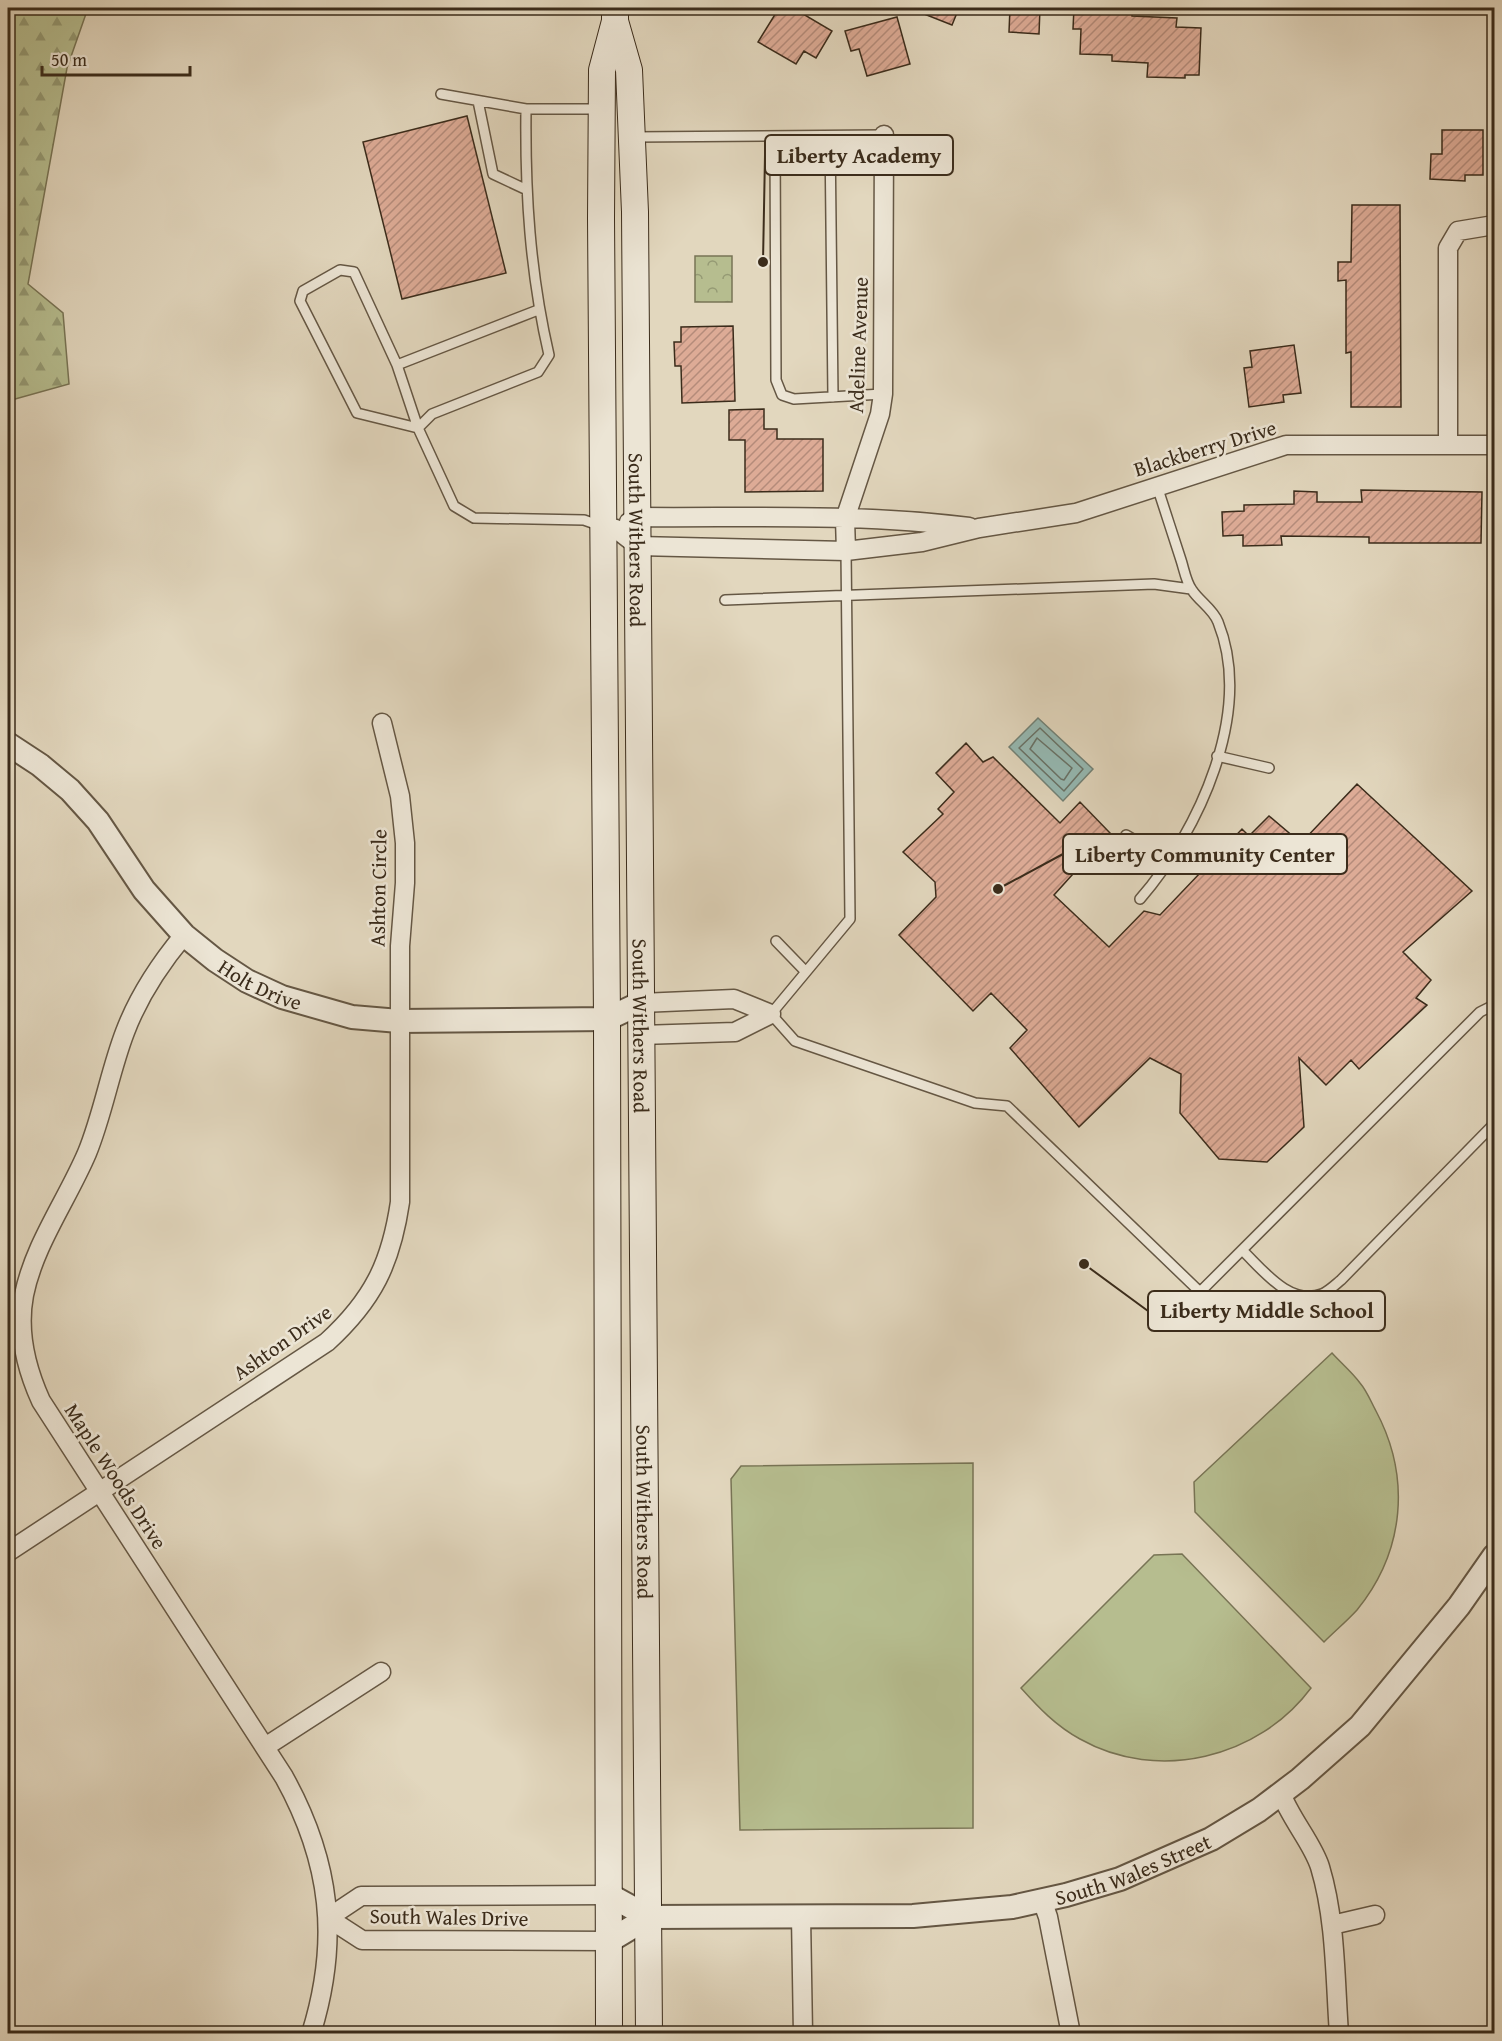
<svg xmlns="http://www.w3.org/2000/svg" width="1502" height="2041" viewBox="0 0 1502 2041" font-family="'Gentium Book Plus',serif">
	<style>
		.forest { fill: url(#forest-firs); stroke: #787455; stroke-width: 1.5 }
		.park { fill: url(#park-crowns); stroke: #787455; stroke-width: 1.5 }
		.pitch { fill: #b6bd8f; stroke: #787455; stroke-width: 1.5 }
		.water { fill: #95b9b3; stroke: #718176; stroke-width: 1.5 }
		.lines { fill: none; stroke-linecap: round; stroke-linejoin: round }
		.shore { stroke: #687267; stroke-width: 1.5 }
		.building { fill: url(#building-hatch); stroke: #3b2c1b; stroke-width: 1.5 }
		.service-casing { stroke: #655744; stroke-width: 12 }
		.minor-casing { stroke: #655744; stroke-width: 21 }
		.tertiary-casing { stroke: #655744; stroke-width: 26 }
		.secondary-casing { stroke: #3b2c1b; stroke-width: 28 }
		.service { stroke: #ece5d5; stroke-width: 9 }
		.minor { stroke: #ece5d5; stroke-width: 18 }
		.tertiary { stroke: #ece5d5; stroke-width: 22 }
		.secondary { stroke: #ece5d5; stroke-width: 26 }
		.labels { text-anchor: middle; dominant-baseline: central; stroke-width: 5; stroke-linejoin: round; paint-order: stroke }
		.street-label { font-size: 21px; fill: #3b2c1b; stroke: #ece5d5 }
		.leader { fill: none; stroke: #3b2c1b; stroke-width: 2 }
		.callout-dot { fill: #3b2c1b; stroke: #ece5d5; stroke-width: 2 }
		.callout { fill: #ece5d5; stroke: #3b2c1b; stroke-width: 2 }
		.callout-label { font-size: 22px; text-anchor: middle; font-weight: bold; fill: #3b2c1b }
	</style>
	<defs>
		<pattern id="forest-firs" width="22" height="20" patternUnits="userSpaceOnUse" patternTransform="scale(1.5)"><rect width="22" height="20" fill="#b6bd8f"/><path d="M5 1l3.5 6h-7zM16 11l3.5 6h-7z" fill="#959a74"/></pattern>
		<pattern id="park-crowns" width="20" height="18" patternUnits="userSpaceOnUse" patternTransform="scale(1.5)"><rect width="20" height="18" fill="#b6bd8f"/><path d="M2 6a3 3 0 1 1 6 0M12 15a3 3 0 1 1 6 0" fill="none" stroke="#959a74"/></pattern>
		<pattern id="building-hatch" width="6" height="6" patternUnits="userSpaceOnUse" patternTransform="scale(1.5)"><rect width="6" height="6" fill="#ddab96"/><path d="M-1 1l2-2M0 6l6-6M5 7l2-2" fill="none" stroke="#b48b7a"/></pattern>
	</defs>
	<rect width="100%" height="100%" fill="#e2d7be"/>
	<filter id="stains"><feTurbulence type="fractalNoise" baseFrequency=".00333" numOctaves="4"/><feColorMatrix values="0 0 0 0 .2 0 0 0 0 .09 0 0 0 0 .02 0 0 0 .5 -.17"/></filter>
	<radialGradient id="worn" r=".72"><stop offset=".6" stop-color="#630" stop-opacity="0"/><stop offset="1" stop-color="#630" stop-opacity=".3"/></radialGradient>
	<path class="forest" d="M8,8H88L67,68L28,284L63,313L69,384L8,401Z"/>
	<path class="park" d="M695,256H732V302H695Z"/>
	<path class="pitch" d="M1332,1353C1341,1363 1352,1372 1360,1383C1367,1391 1371,1402 1376,1411C1411,1477 1405,1551 1357,1610C1347,1621 1335,1631 1324,1642L1195,1512L1194,1482Z
		M973,1463V1828L740,1830L731,1479L741,1466Z
		M1182,1554L1311,1688C1259,1758 1158,1783 1080,1739C1056,1726 1039,1708 1021,1688L1154,1555Z"/>
	<path class="water" d="M1038,718L1093,769L1063,801L1009,747Z"/>
	<g class="lines">
		<path class="shore" d="M1040,728L1083,769L1064,791L1019,748Z
			M1037,738L1072,768L1064,780L1061,779L1030,749Z"/>
	</g>
	<path class="building" d="M779,8H793L832,31L816,58L804,51L796,64L758,42Z
		M909,8H959L952,25Z
		M1010,8H1040L1039,34L1009,32Z
		M1074,8H1111L1110,11L1132,12V16L1177,18L1176,27L1201,28L1199,75H1185V78L1147,77L1148,63L1112,61V55L1080,54L1081,29H1073Z
		M897,17L910,64L867,76L859,49L851,51L845,31Z
		M467,116L506,273L402,299L363,142Z
		M1442,130H1483V175H1465V181L1430,179L1431,154H1442Z
		M1352,205H1400L1401,407H1351V352L1346,353V280L1338,281V262H1351Z
		M733,326L735,401L682,403L681,366H675L674,342H681V327Z
		M1294,345L1301,393L1283,395L1284,402L1249,407L1244,368L1252,367L1250,351Z
		M764,409V429H777V439H823V491L745,492V440H729V410Z
		M1361,490L1482,492L1481,543H1369V537L1281,536L1282,545L1243,546V535L1223,536L1222,512L1244,511V505L1294,504V491L1317,492V502H1362Z
		M966,743L983,762L993,757L1060,823L1080,802L1110,833L1054,895L1109,947L1144,911L1160,915L1242,829L1249,836L1269,816L1301,843L1357,784L1472,891L1403,952L1431,980L1416,998L1427,1005L1359,1069L1351,1060L1326,1085L1299,1058L1304,1127L1267,1162L1219,1159L1180,1113L1181,1074L1150,1058L1079,1127L1010,1048L1027,1030L991,993L973,1011L899,935L936,897L935,882L903,852L943,814L938,809L954,792L936,773Z"/>
	<g class="lines">
		<defs>
			<path id="service" d="M441,94L526,109
				M478,101L493,174L525,189
				M599,109H526C525,193 530,273 549,355L538,372L432,414L418,428L454,506L474,518L584,520L601,526
				M775,136L776,380L782,395L794,399L883,394
				M830,136L833,397
				M634,137L884,135
				M397,365L418,428
				M418,428L357,413L300,301L303,291L340,270L354,272L397,365L538,310
				M846,551L850,919L771,1014L795,1041L975,1103L1007,1106L1200,1292L1480,1012L1494,1005
				M725,600L1154,584L1191,589
				M1217,756L1269,768
				M1126,835L1171,861
				M1140,899C1199,831 1254,712 1218,622C1213,609 1199,601 1192,590C1186,582 1184,569 1181,560C1173,535 1165,511 1157,486
				M776,941L806,972
				M1242,1250C1263,1270 1289,1306 1322,1294C1329,1291 1336,1284 1341,1280L1494,1124"/>
			<path id="minor" d="M1448,445V248L1458,231L1494,225
				M629,522L638,517C748,518 860,513 969,527
				M603,526L616,529L638,546L846,551L922,542L979,528L1076,513L1286,445H1494
				M846,551L845,519L880,414L883,394L884,135
				M184,935C159,965 139,995 125,1032C110,1071 103,1114 87,1153C67,1200 34,1245 24,1295C17,1332 26,1368 41,1401L284,1777C331,1862 340,1941 311,2034
				M641,1003L734,999L771,1014
				M641,1035L735,1032L771,1014
				M8,1552L327,1342C373,1300 391,1263 400,1202V946L405,883V843L400,796L382,723
				M265,1747L381,1672
				M1281,1793C1290,1818 1313,1844 1320,1867C1336,1920 1335,1979 1339,2034
				M609,1895L361,1896L328,1918L362,1940L609,1941
				M1042,1900L1048,1917L1071,2034
				M801,1916L803,2034
				M1332,1925L1375,1915"/>
			<g id="tertiary">
				<path id="s1" d="M8,744L40,765L70,790L98,821L144,890L184,935L215,960L247,981L282,997L352,1017L399,1021L607,1019L641,1003"/>
				<path id="s2" d="M609,1895L649,1917L913,1916L1012,1907L1066,1895L1120,1879L1211,1839L1259,1810L1300,1779L1360,1726L1459,1606L1494,1556"/>
				<path d="M609,1941L649,1917"/>
			</g>
			<g id="secondary">
				<path id="s3" d="M615,8V21L629,70L635,212L649,2034"/>
				<path d="M609,2034L607,1019L601,218L602,70L615,21"/>
			</g>
		</defs>
		<use href="#service" class="service-casing"/>
		<use href="#minor" class="minor-casing"/>
		<use href="#tertiary" class="tertiary-casing"/>
		<use href="#secondary" class="secondary-casing"/>
		<use href="#service" class="service"/>
		<use href="#minor" class="minor"/>
		<use href="#tertiary" class="tertiary"/>
		<use href="#secondary" class="secondary"/>
	</g>
	<g class="labels">
		<g class="street-label">
			<text transform="translate(858 345) rotate(-88)">Adeline Avenue</text>
			<text transform="translate(1205 448) rotate(-17)">Blackberry Drive</text>
			<text stroke="none"><textPath href="#s3" startOffset="534">South Withers Road</textPath></text>
			<text transform="translate(378 888) rotate(-89)">Ashton Circle</text>
			<text stroke="none"><textPath href="#s1" startOffset="354">Holt Drive</textPath></text>
			<text stroke="none"><textPath href="#s3" startOffset="1020">South Withers Road</textPath></text>
			<text transform="translate(282 1342) rotate(-35)">Ashton Drive</text>
			<text transform="translate(116 1476) rotate(57)">Maple Woods Drive</text>
			<text stroke="none"><textPath href="#s3" startOffset="1506">South Withers Road</textPath></text>
			<text stroke="none"><textPath href="#s2" startOffset="536">South Wales Street</textPath></text>
			<text transform="translate(449 1917) rotate(1)">South Wales Drive</text>
		</g>
	</g>
	<path class="leader" d="M763 262L765 155M998 889L1063 854M1084 1264L1148 1311"/>
	<g class="callout-dot">
		<circle cx="763" cy="262" r="6"/>
		<circle cx="998" cy="889" r="6"/>
		<circle cx="1084" cy="1264" r="6"/>
	</g>
	<g class="callout">
		<rect x="765" y="135" width="188" height="40" rx="6"/>
		<rect x="1063" y="834" width="284" height="40" rx="6"/>
		<rect x="1148" y="1291" width="237" height="40" rx="6"/>
	</g>
	<g class="callout-label">
		<text x="859" y="163">Liberty Academy</text>
		<text x="1205" y="862">Liberty Community Center</text>
		<text x="1267" y="1318">Liberty Middle School</text>
	</g>
	<rect width="1502" height="2041" fill="none" stroke="#e2d7be" stroke-width="30"/>
	<rect x="9" y="9" width="1484" height="2023" fill="none" stroke="#3b2c1b" stroke-width="3"/>
	<rect x="15" y="15" width="1472" height="2011" fill="none" stroke="#3b2c1b" stroke-width="1.5"/>
	<path d="M42 66v9h148v-9" fill="none" stroke="#3b2c1b" stroke-width="3"/>
	<text x="51" y="66" font-size="18" fill="#3b2c1b" stroke="#ece5d5" stroke-width="4.5" paint-order="stroke">50 m</text>
	<rect width="100%" height="100%" filter="url(#stains)"/>
	<rect width="100%" height="100%" fill="url(#worn)"/>
</svg>
